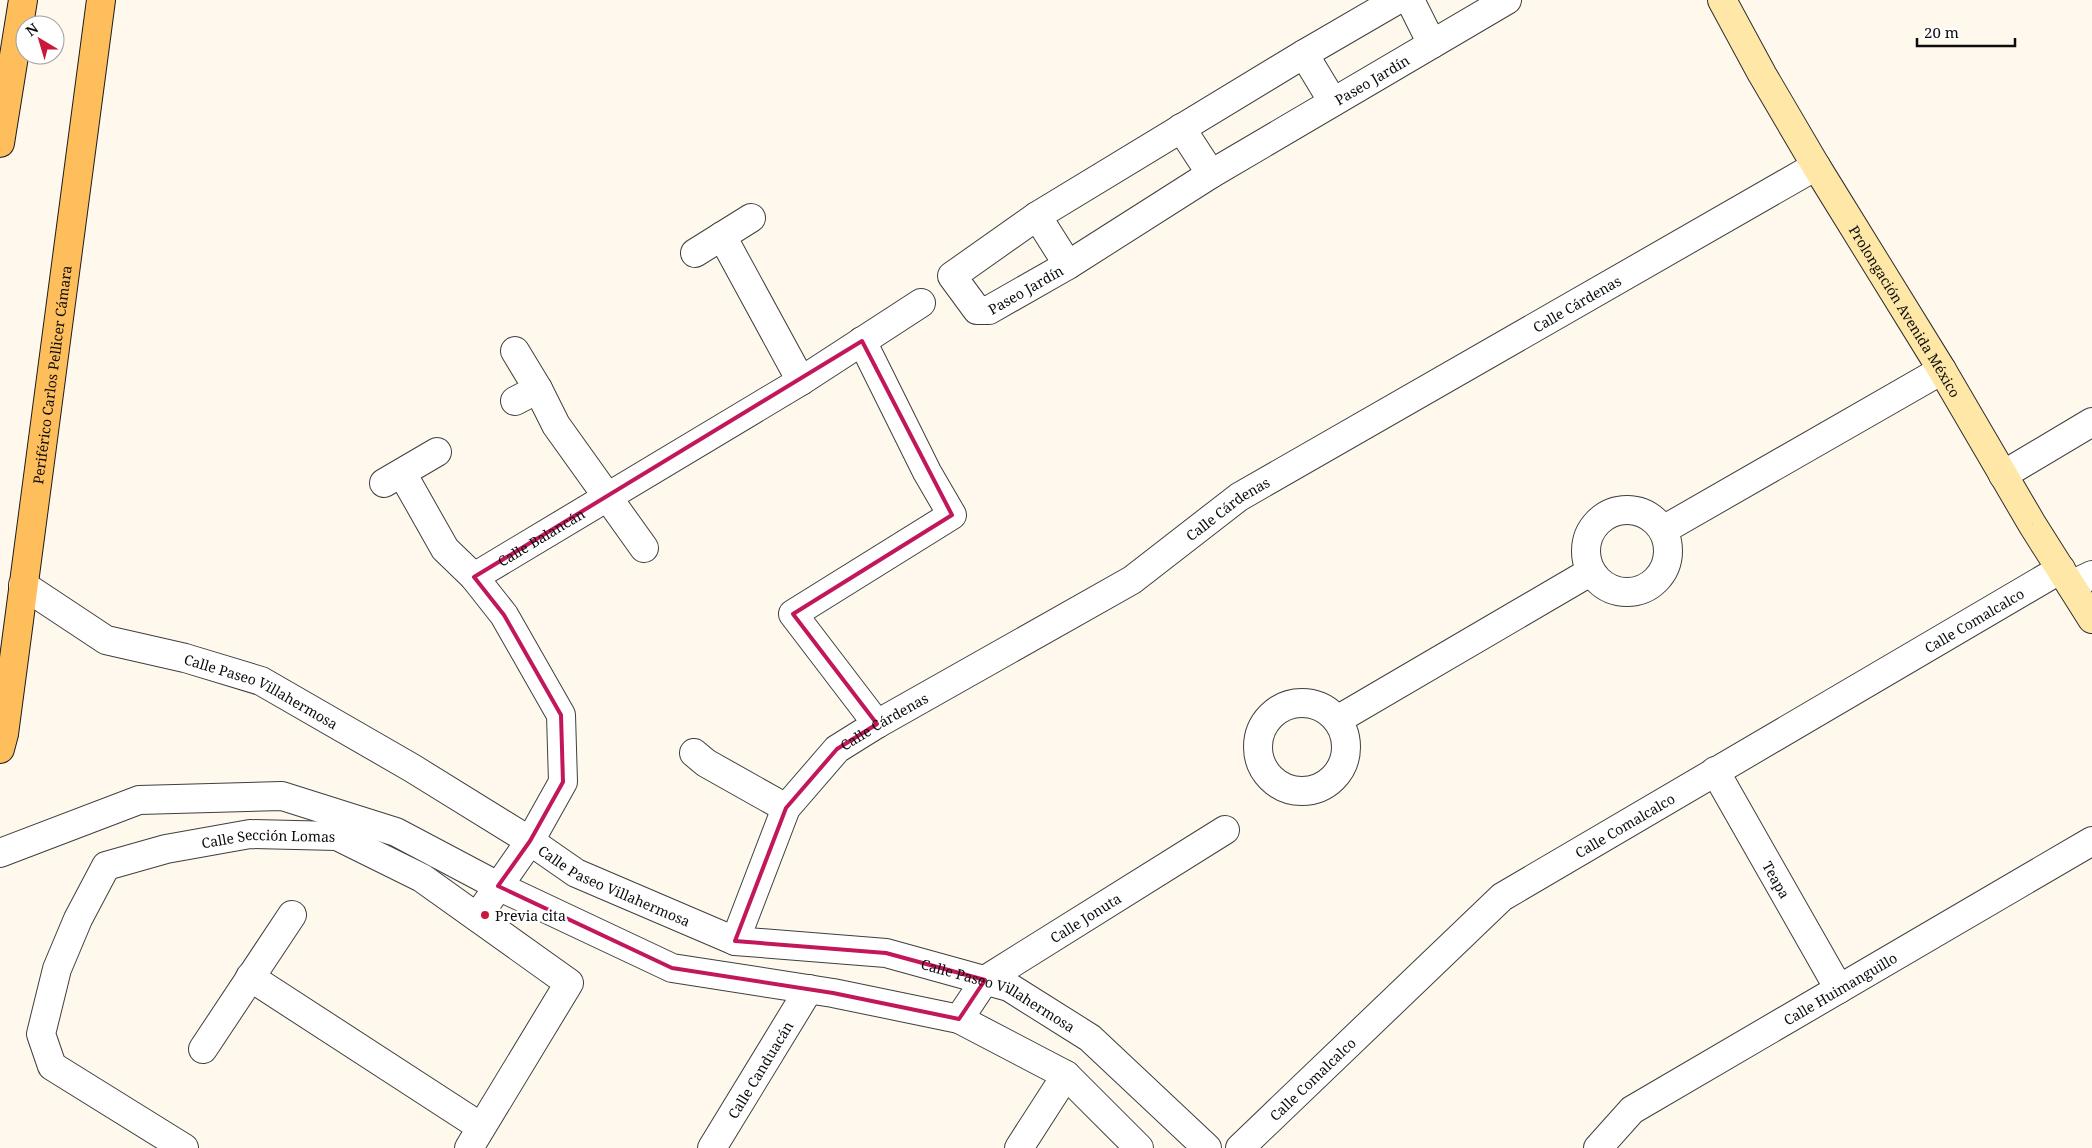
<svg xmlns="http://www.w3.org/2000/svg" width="2092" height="1148" viewBox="0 0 2092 1148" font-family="'Noto Serif',serif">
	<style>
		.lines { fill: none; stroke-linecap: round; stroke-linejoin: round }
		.minor-casing { stroke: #3f3f3f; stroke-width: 30 }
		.tertiary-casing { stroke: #3f3f3f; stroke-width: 30 }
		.secondary-casing { stroke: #2e2e2e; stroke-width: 30 }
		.primary-casing { stroke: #1d1d1d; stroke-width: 30 }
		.minor { stroke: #fff; stroke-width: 28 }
		.tertiary { stroke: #fff; stroke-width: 28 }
		.secondary { stroke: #ffe7a7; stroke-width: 28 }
		.primary { stroke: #ffbe5c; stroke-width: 28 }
		.marked { fill: none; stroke: #c2185b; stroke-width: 4; stroke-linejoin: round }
		.poi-dot { fill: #c8193d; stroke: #fff; stroke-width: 2 }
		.labels { text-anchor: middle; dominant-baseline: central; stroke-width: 5; stroke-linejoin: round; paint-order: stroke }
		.street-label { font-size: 14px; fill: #0c0c0c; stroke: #fff }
		.poi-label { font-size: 14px; fill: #0c0c0c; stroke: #fff; text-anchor: start }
	</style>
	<rect width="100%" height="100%" fill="#fff8ec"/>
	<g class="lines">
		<defs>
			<g id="minor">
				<path id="s1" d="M1397,0L1304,54L1037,216L952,276L977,310H989L1068,265L1211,174L1507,0"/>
				<path d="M1410,0L1432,44"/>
				<path d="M1304,54L1333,102"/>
				<path d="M1181,128L1211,174"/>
				<path d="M1037,216L1068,265"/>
				<path d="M722,236L801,381"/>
				<path d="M695,253L751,218"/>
				<path d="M862,341L927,472L952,515L793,614L877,724"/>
				<path d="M515,351L538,389L556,425L644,548"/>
				<path d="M515,401L538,389"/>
				<path d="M402,473L445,549L474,577L504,615L561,715L563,782L530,841L477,917"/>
				<path d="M2003,475L2092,422"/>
				<path d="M384,483L437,452"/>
				<circle cx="1627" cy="551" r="41"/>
				<path d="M1663,530L1942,370"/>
				<path id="s2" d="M474,577L801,381L921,303"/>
				<path d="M2071,585L2092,575"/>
				<circle cx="1302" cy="747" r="44"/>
				<path d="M1337,720L1590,572"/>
				<path d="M694,753L706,763L786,808"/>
				<path id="s3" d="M1715,771L1839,989"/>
				<path id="s4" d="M735,941L786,808L837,749L877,724L1132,580L1239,497L1816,166"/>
				<path d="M250,977L481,1127"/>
				<path id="s5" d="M959,1019L985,980L1225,830"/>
				<path d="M203,1049L292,915"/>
				<path id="s6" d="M184,1148L52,1066L41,1034L57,969L78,919L106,866L166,849L250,834L337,836L422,878L569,983L469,1148"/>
				<path id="s7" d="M712,1148L809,989"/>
				<path d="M1019,1148L1066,1075"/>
				<path id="s8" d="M1240,1148L1502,897L2061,569"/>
				<path id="s9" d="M1598,1148L1632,1110L2092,841"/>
			</g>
			<g id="tertiary">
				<path id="s10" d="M23,585L106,640L185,658L261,681L412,768L530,841L576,873L735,941L886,953L1009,987L1090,1038L1207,1148"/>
				<path d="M0,853L139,800L282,796L396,832L498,886L672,968L833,993L959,1019L1066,1075L1139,1148"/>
			</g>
			<g id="secondary">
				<path id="s11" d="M1722,0L1762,74L1816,166L1942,370L2032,524L2092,619"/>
			</g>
			<g id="primary">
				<path d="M0,143L23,0"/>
				<path id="s12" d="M0,749L4,734L101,0"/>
			</g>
		</defs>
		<use href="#minor" class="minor-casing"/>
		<use href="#tertiary" class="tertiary-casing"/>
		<use href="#secondary" class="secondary-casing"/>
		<use href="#primary" class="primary-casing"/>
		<use href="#minor" class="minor"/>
		<use href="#tertiary" class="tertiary"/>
		<use href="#secondary" class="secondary"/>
		<use href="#primary" class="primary"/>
	</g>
	<path class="marked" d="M862,341L952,515L793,614L877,724L837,749L786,808L735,941L886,953L985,980L959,1019L833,993L672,968L498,886L530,841L563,782L561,715L504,615L474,577Z"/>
	<circle class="poi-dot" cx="485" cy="915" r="5"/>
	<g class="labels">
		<g class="street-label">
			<text stroke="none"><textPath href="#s1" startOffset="1025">Paseo Jardín</textPath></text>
			<text stroke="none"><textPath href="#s1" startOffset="620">Paseo Jardín</textPath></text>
			<text stroke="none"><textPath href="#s4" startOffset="1085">Calle Cárdenas</textPath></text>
			<text stroke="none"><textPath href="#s11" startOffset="361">Prolongación Avenida México</textPath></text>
			<text stroke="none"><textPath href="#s12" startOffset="378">Periférico Carlos Pellicer Cámara</textPath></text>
			<text stroke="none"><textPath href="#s4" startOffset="680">Calle Cárdenas</textPath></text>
			<text stroke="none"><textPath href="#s2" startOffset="78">Calle Balancán</textPath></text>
			<text stroke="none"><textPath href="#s8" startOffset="910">Calle Comalcalco</textPath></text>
			<text stroke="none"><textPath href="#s10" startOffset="264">Calle Paseo Villahermosa</textPath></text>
			<text stroke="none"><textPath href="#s4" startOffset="275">Calle Cárdenas</textPath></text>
			<text stroke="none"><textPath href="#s8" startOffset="505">Calle Comalcalco</textPath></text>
			<text stroke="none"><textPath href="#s6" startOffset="536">Calle Sección Lomas</textPath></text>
			<text stroke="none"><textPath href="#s3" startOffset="125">Teapa</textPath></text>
			<text stroke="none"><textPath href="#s10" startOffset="669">Calle Paseo Villahermosa</textPath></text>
			<text stroke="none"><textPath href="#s5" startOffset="165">Calle Jonuta</textPath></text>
			<text stroke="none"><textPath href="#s9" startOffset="292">Calle Huimanguillo</textPath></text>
			<text stroke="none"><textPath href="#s10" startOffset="1074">Calle Paseo Villahermosa</textPath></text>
			<text stroke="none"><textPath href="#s7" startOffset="92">Calle Canduacán</textPath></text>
			<text stroke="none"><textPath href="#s8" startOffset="100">Calle Comalcalco</textPath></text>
		</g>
		<g class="poi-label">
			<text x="495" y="915">Previa cita</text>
		</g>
	</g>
	<g transform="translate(40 40) rotate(322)"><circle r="24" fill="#ffffff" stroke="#9e9e9e"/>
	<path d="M0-4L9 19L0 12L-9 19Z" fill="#c8193d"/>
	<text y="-8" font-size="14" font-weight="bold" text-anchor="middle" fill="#0c0c0c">N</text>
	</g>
	<path d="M1917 38v8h98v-8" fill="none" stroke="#0c0c0c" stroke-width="2.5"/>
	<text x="1924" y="38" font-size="15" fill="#0c0c0c" stroke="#ffffff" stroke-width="4" paint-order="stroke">20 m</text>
</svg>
